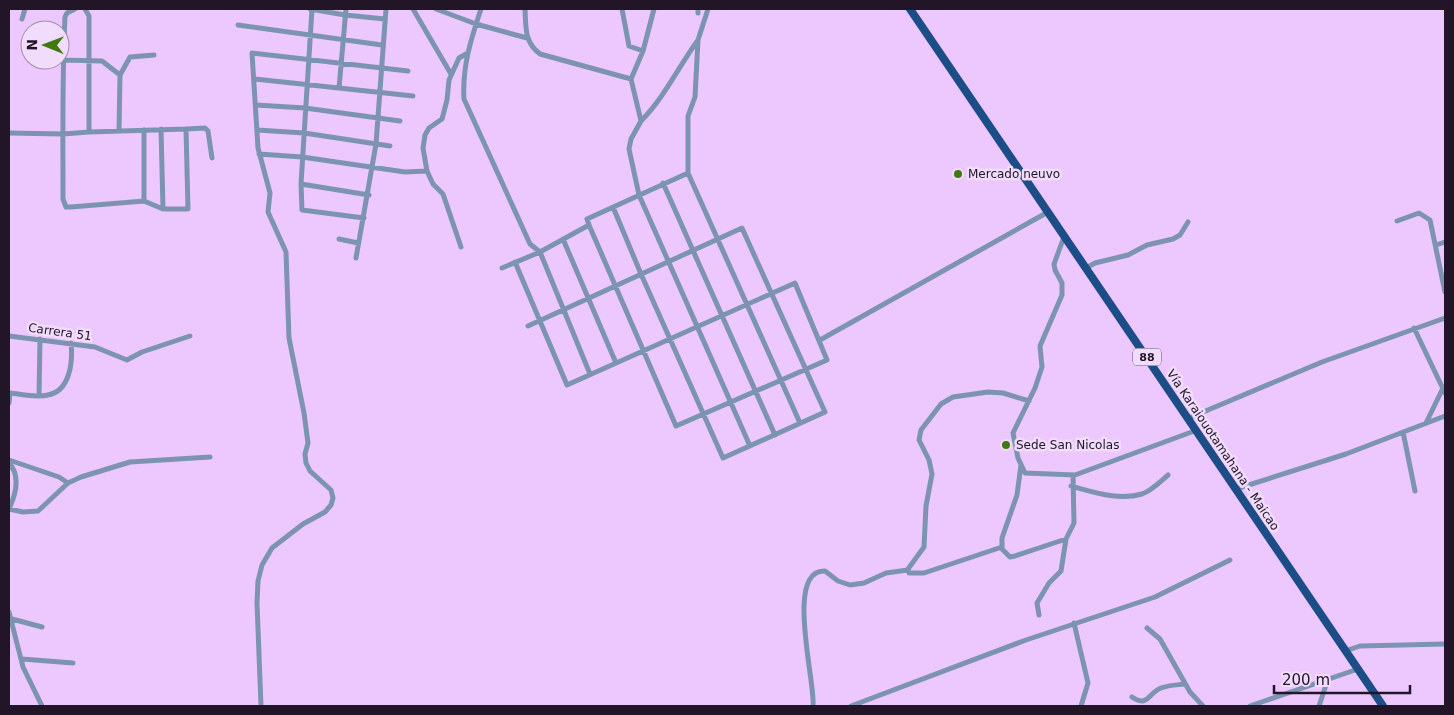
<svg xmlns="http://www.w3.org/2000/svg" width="1454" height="715" viewBox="0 0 1454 715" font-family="'DejaVu Sans',sans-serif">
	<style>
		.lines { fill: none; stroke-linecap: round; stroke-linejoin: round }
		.minor { stroke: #7c94b2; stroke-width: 5 }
		.trunk { stroke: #1c4d87; stroke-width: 8 }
		.poi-dot { fill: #3f7910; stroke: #f2dcfc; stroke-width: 2 }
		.labels { text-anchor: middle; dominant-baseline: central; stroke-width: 5; stroke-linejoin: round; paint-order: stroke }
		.shield { fill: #f2dcfc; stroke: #605168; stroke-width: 1 }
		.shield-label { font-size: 11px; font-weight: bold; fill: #221528 }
		.poi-label { font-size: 12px; fill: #221528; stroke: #f2dcfc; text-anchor: start }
		.street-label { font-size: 12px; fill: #221528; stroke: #f2dcfc }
	</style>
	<rect width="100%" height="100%" fill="#edc8fe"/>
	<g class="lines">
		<path class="minor" d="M85,9L89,16V132
			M310,9L345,15L385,19
			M312,9L301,184L302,210L364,218
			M413,9L451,74
			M436,9L476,24L527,38
			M481,9C471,39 462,67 464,99L530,244L540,252L590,374
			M525,9C526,27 524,42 540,54L631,79L641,121L631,139L629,149L639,195L750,446
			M622,9L629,46L643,51
			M698,9V13
			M708,9L698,40L695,97L688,116V173L800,423
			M22,19L25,9
			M238,25L382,45
			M63,60L102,61L120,75
			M255,79L413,96
			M631,79L643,51L654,9
			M339,88L346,9
			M256,105L305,108L400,121
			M641,121C664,98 679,66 698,40
			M161,129L163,209
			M186,129L205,128L208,131L212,158
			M144,130V201
			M257,130L304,133L390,146
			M119,131L120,75L130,57L154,55
			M9,133L63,134L89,132L186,129L188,209H163L144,201L71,207H66L63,199C63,138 62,77 65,17L67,13L75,9
			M259,154L302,157L405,172L427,171
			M663,183L775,435
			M301,184L369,195
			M1397,221L1419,213L1430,220L1445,292
			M1064,237L1054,264L1055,270L1062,283V295L1040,346L1042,367L1035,388L1013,433L1018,458L1025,473L1075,475L1197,430
			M339,239L358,243
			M563,239L616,363
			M1436,245L1445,242
			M461,247L443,194L433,184L427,171L423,148L425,135L429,128L442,119L447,100L449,80L459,58L466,54
			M356,258L376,144L386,9
			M515,262L567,385C643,351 719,317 795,283L827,360L676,426L589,225
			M502,268L540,252L589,225L587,219L688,173
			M1086,268L1095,263L1128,255L1147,245L1173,239L1180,235L1188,222
			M528,326L742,228L825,412L723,458L641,274L613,207
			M1414,328L1445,393
			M9,336L95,347L127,360L142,352L190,336
			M820,340L1048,212
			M9,393C21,394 35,398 48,395C70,391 73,362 71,343
			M39,396L40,339
			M9,403L10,393
			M1189,418L1322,362L1445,318
			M1426,423L1443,388
			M1403,432L1415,491
			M9,460L59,477L68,483
			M9,463C21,476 16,494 9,509
			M1021,465L1017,495L1002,538V549L1010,557L1015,556L1066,539
			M1071,486C1093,492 1119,501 1142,494C1151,491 1161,481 1168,475
			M1236,489L1346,454L1445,416
			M9,509L23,512L38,511L68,483L81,477L130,462L210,457
			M1002,547L924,573H909L908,569L924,547L926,506L932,474L929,460L919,440L921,430L941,404L953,397L988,392L1003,393L1029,401
			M9,612L23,667L42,706
			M1039,615L1037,603L1049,583L1061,571L1066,539L1074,523L1073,475
			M12,619L42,627
			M1074,623L1088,683L1081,706
			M1147,628L1160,639L1190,692L1203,706
			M1345,651L1360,646L1445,644
			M22,659L73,663
			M1132,697C1148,708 1148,693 1161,688C1169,685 1177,685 1185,684
			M261,706L257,603L258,581L262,565L272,548L303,524L325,512L331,505L333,498L331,490L310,471L306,463L305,454L308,443L304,413L289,338L286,252L268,212L270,193L258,148L252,53L408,71
			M813,706C816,684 784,569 825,571L838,581L850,585L864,583L886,573L908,570
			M851,706L1026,640L1155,597L1230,560
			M1250,706L1358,669
			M1319,706L1328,679"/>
		<path class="trunk" d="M910,9L1383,706"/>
	</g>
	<g class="poi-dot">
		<circle cx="958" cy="174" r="5"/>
		<circle cx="1006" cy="445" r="5"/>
	</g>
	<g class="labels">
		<rect class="shield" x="1133" y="348.5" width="28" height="17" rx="4"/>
		<g class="shield-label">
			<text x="1147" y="357">88</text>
		</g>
		<g class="poi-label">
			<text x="968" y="174">Mercado neuvo</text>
			<text x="1016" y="445">Sede San Nicolas</text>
		</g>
		<g class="street-label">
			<text transform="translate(60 332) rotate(8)">Carrera 51</text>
			<text transform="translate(1223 450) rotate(56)">Vía Karaiouotamahana - Maicao</text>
		</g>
	</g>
	<rect width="1454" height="715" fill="none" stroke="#221528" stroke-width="20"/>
	<g transform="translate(45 45) rotate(271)"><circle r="24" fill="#f2dcfc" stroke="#9f8ca7"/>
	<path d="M0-4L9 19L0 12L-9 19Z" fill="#3f7910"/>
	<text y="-8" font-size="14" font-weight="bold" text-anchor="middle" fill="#221528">N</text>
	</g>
	<path d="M1274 685v8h136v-8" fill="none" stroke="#221528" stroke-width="2.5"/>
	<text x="1282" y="685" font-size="15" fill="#221528" stroke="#f2dcfc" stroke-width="4" paint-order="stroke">200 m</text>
</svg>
